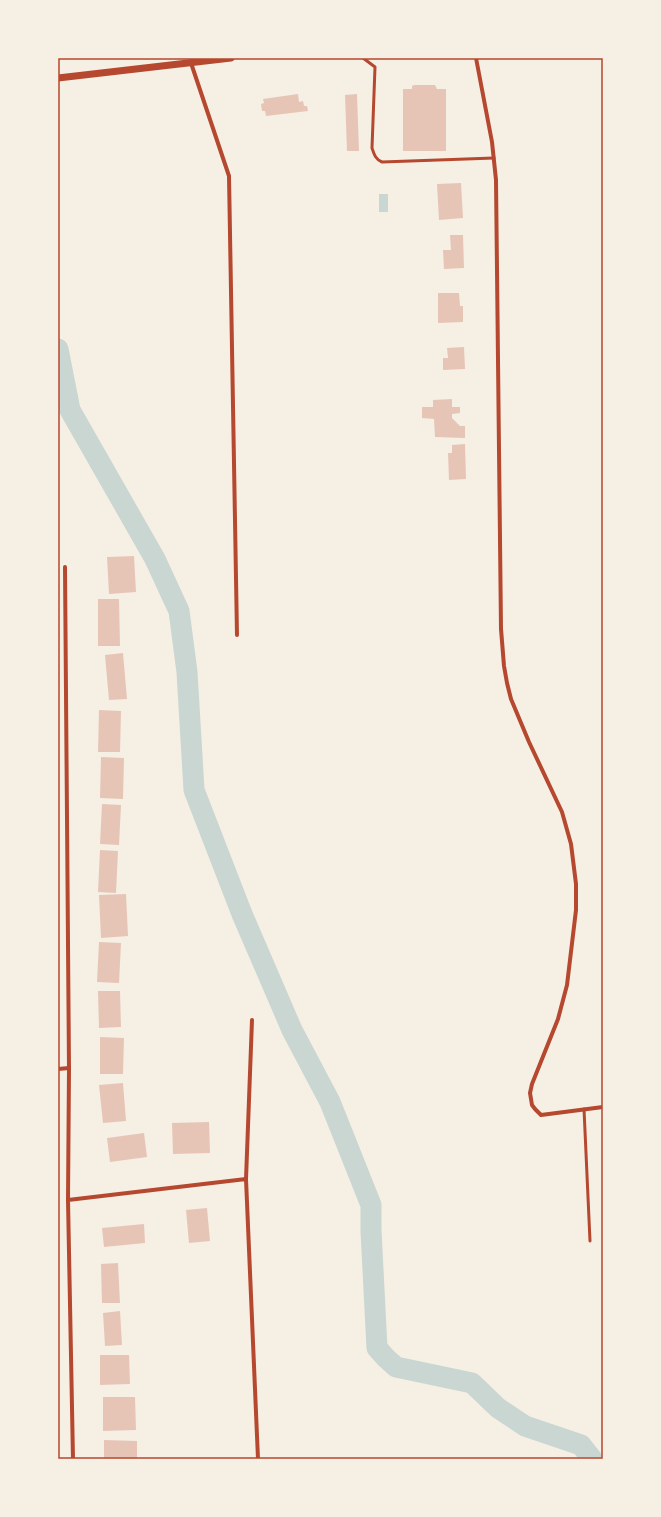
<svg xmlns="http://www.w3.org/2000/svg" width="661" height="1517" viewBox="0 0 661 1517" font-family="Quicksand,sans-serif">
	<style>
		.water { fill: #c9d6d2 }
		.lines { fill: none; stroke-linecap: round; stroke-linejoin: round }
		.river { stroke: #c9d6d2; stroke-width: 21 }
		.building { fill: #e6c5b7 }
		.service { stroke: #b5482f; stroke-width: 3 }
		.minor { stroke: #b5482f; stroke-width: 4 }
		.tertiary { stroke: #b5482f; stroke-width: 7 }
		.neatline { fill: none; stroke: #b5482f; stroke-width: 1.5 }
	</style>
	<rect width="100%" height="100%" fill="#f6efe4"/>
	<path class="water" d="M379,194H388V212H379Z"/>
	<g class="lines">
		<path class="river" d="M58,349L70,410L155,559L179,611L187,672L194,790L242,914L292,1030L330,1102L371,1205V1231L377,1348L386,1358L396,1367L472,1383L498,1408L525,1426L581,1445L592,1459"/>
	</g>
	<path class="building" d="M414,85H435L437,89H446V151H403V89H412V86Z
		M298,94L299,102L303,101L304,106H307L308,111L266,116L265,111H262L261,104L264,103L263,99Z
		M357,94L359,151H347L345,95Z
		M461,183L463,218L439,220L437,184Z
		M450,235H463L464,268L444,269L443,250H451Z
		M438,293H459L460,306H463V322L438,323Z
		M464,347L465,369L443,370V358H448L447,348Z
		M452,399V407H460V413L452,414V418L460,426H465V438L435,437L434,419L422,418V407H433V400Z
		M465,444L466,479L449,480L448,453H452V445Z
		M134,556L136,592L109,594L107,557Z
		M98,599H119L120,646H98Z
		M123,653L127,699L109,700L105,655Z
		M99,710L121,711L120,752H98Z
		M101,757L124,758L123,799L100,798Z
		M102,804L121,805L119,845L100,844Z
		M100,850L118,851L116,893L98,892Z
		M126,894L128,936L101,938L99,895Z
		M99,942L121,943L119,983L97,982Z
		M98,991H120L121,1027L99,1028Z
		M100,1037L124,1038L123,1074H100Z
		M123,1083L126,1121L103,1123L99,1085Z
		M209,1122L210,1153L173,1154L172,1123Z
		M144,1133L147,1157L110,1162L107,1138Z
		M207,1208L210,1241L189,1243L186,1210Z
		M144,1224L145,1243L104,1247L102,1228Z
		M118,1263L120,1303H102L101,1264Z
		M120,1311L122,1345L105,1346L103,1313Z
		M100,1355H129L130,1384L100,1385Z
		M103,1397H135L136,1430L103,1431Z
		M104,1440L137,1441V1459H104Z"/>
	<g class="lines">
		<path class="service" d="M363,58L375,67L372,148C374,154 375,159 382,162L494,158
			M584,1109L590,1241"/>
		<path class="minor" d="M476,58L492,142L496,180L501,629L504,666L507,683L511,699L529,742L562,812L571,844L576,884V910L567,985L558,1019L532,1084L530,1093L532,1105L535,1109L541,1115L603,1107
			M191,63L229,176L237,635
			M65,567L69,1068L68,1200L73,1459
			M252,1020L246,1179L258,1459
			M58,1069L69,1068
			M68,1200L246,1179"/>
		<path class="tertiary" d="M58,78L231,58"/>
	</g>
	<rect width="661" height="1517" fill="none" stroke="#f6efe4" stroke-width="118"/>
	<rect x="59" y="59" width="543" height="1399" class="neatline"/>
</svg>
